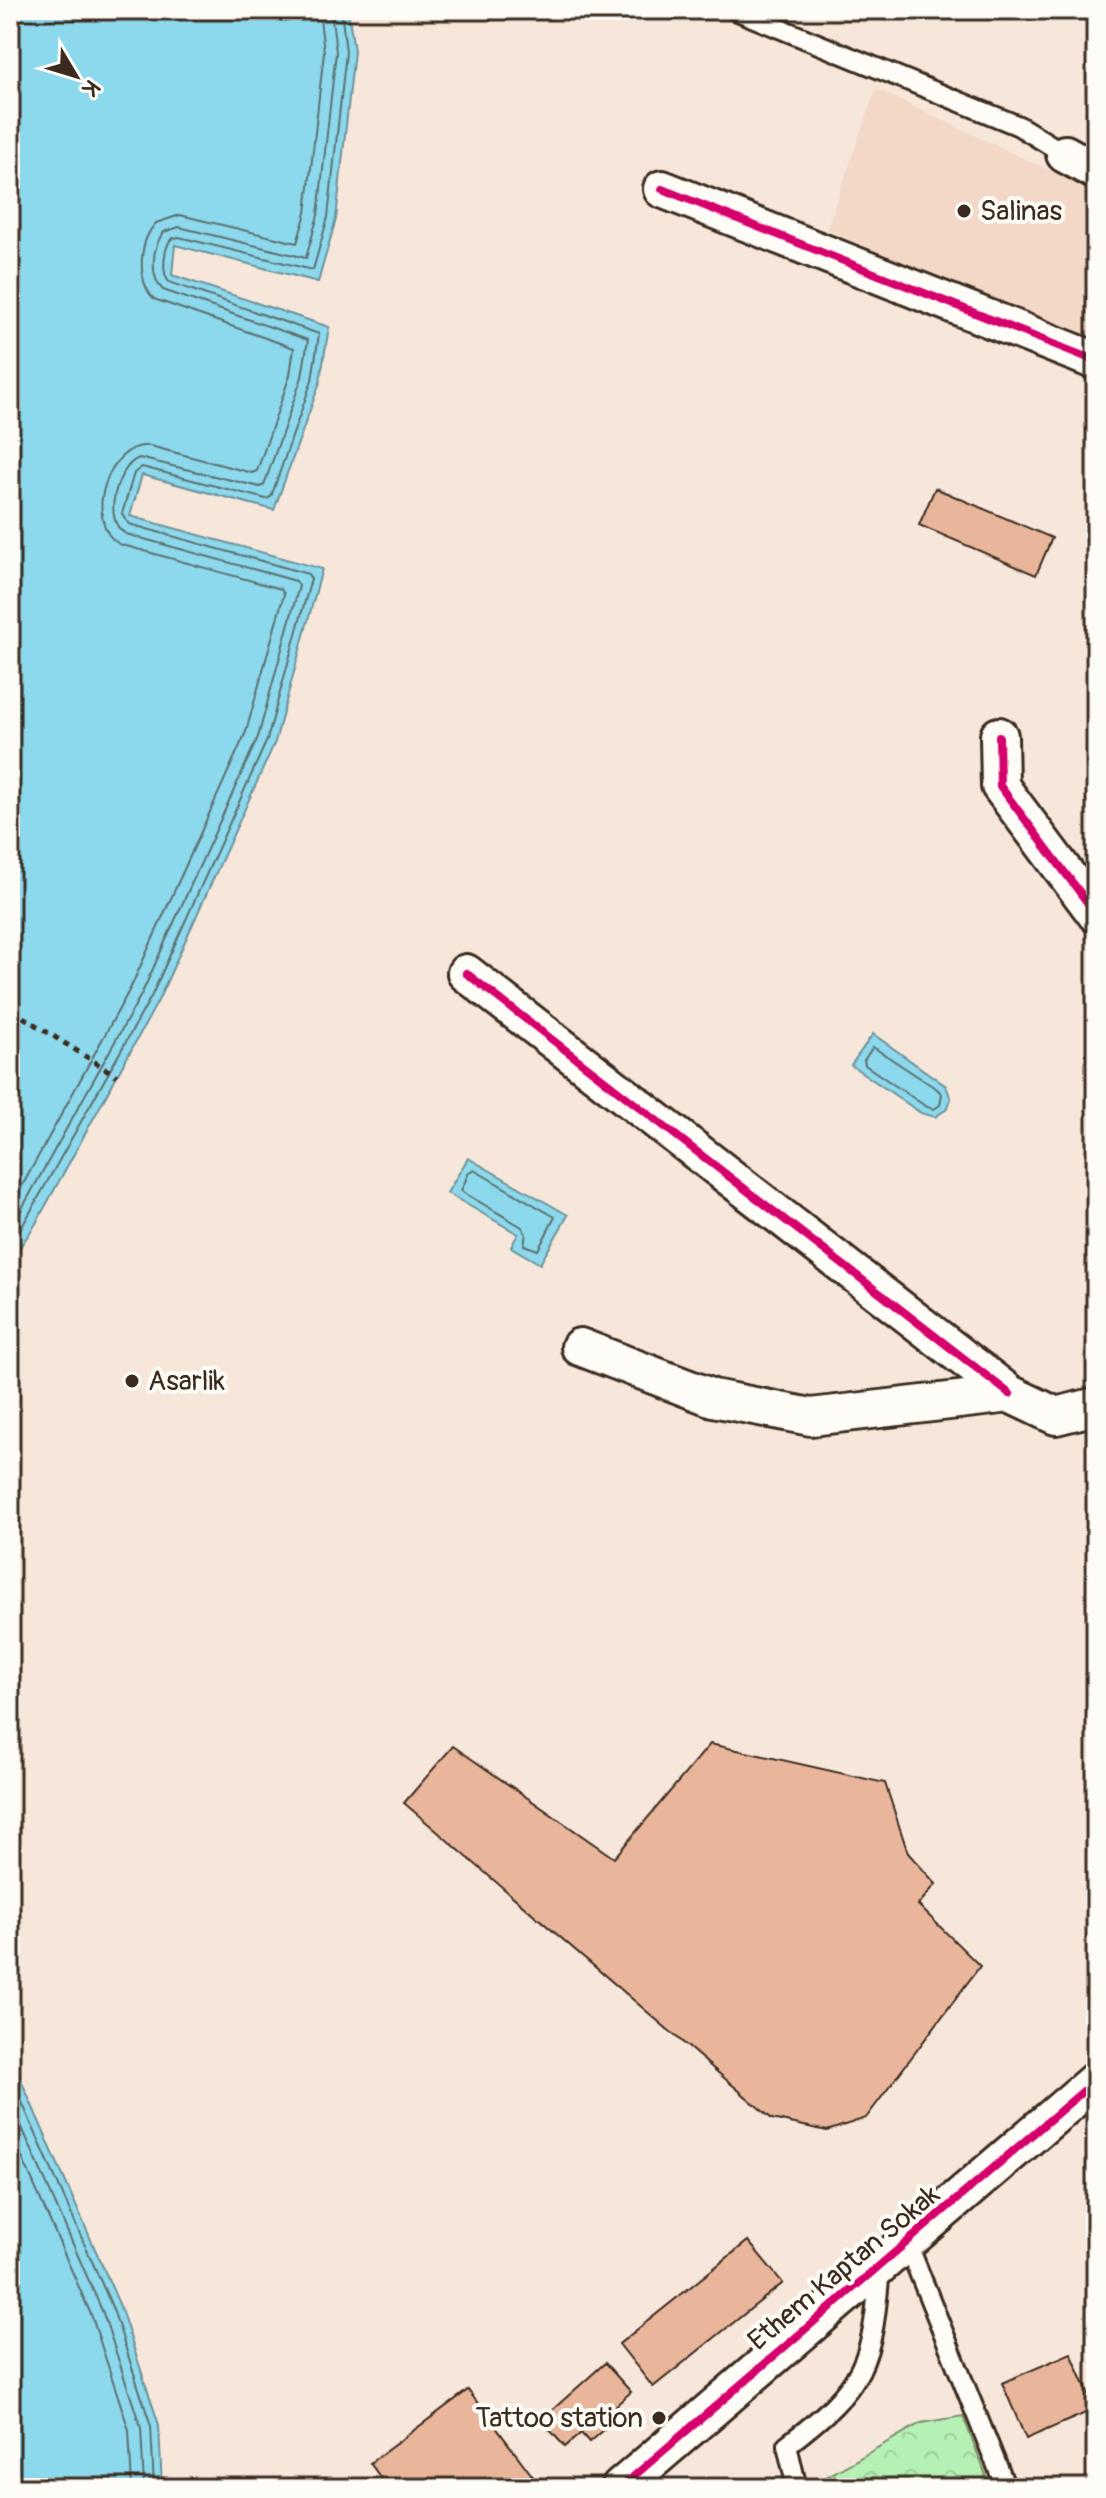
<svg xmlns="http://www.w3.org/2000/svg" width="1106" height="2498" viewBox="0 0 1106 2498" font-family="Pangolin,sans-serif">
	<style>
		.built { fill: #f3d8c8 }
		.park { fill: url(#park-crowns); stroke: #788d69; stroke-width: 2 }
		.water { fill: #8cd8ec; stroke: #6c929a; stroke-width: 2 }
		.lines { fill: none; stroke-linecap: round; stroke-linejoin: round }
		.shore { stroke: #5b7070; stroke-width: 2 }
		.building { fill: #e9b69b; stroke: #3b2a1e; stroke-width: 2 }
		.service-casing { stroke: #3b2a1e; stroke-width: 24 }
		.minor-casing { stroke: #3b2a1e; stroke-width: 42 }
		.path { stroke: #3b2a1e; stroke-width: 5; stroke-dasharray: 6 6; stroke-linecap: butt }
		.service { stroke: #fdfcf7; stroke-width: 18 }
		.minor { stroke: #fdfcf7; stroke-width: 36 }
		.cycleway-casing { stroke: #fdfcf7; stroke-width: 13 }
		.cycleway { stroke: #d6006c; stroke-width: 8 }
		.poi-dot { fill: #3b2a1e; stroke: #fdfcf7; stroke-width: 3 }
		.labels { text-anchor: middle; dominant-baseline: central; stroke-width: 8; stroke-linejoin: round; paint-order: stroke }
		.poi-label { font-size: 28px; fill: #3b2a1e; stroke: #fdfcf7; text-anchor: start }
		.street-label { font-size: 28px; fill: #3b2a1e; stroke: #fdfcf7 }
	</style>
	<defs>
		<pattern id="park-crowns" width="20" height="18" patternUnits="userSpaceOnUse" patternTransform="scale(2)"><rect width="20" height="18" fill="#b5f0b4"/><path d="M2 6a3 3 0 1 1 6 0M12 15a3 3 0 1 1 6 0" fill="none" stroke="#9dce9a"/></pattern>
	</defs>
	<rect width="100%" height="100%" fill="#f7e7db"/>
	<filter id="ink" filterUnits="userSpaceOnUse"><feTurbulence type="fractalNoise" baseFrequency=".0125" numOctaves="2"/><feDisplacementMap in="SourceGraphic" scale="16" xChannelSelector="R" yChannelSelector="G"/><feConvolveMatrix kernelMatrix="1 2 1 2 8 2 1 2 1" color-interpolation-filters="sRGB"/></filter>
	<g filter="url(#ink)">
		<path class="built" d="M876,89L1096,192V341L826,230Z"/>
		<path class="park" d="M963,2416L991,2488H807L921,2423Z"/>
		<path class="water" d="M10,10H348L354,51L336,219L318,282L175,245L172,275L329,327L320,382L274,510L142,475L130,516L322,569L275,742L158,1001L35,1225L10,1262Z
			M873,1034L946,1086L951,1099L947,1109L935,1117L921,1113L851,1065Z
			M468,1158L568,1215L540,1264L511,1247L518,1234L447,1193Z
			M10,2055L120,2306L159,2425L162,2488H10Z"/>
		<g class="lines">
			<path class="shore" d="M873,1047L937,1089L942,1094L940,1105L934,1109L925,1106L865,1065L864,1060Z
				M474,1170L555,1217L538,1250L524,1245L526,1234L522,1227L461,1191L469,1172Z
				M10,1208L131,987L246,732L284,594L281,589L119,544C83,523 107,441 150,446L252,473L257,471L290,375L294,348L154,299C136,280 139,241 156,223L180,215L297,243L306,213L324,52L319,10
				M10,1230L142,993L258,737L299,586L296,581L126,534C101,521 117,466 139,458L260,487L264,485L302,377L308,340L163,290C149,277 152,246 164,232L179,227L306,258L318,215L336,52L331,10
				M10,1248L151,997L267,740L311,579L308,574L129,524L122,514L134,473L142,467L266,499L271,497L312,380L319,334L169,282C161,272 164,249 171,239L179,237L313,270L328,217L346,52L341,10
				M10,2075L113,2309L151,2426L154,2488
				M10,2100L103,2313L141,2428L144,2488
				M10,2130L92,2317L129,2430L132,2488"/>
		</g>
		<path class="building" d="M935,488L1052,538L1036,575L919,525Z
			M710,1744L885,1783L908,1853L936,1884L918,1905L980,1966L866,2118L827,2131L772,2119L404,1803L453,1746L614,1858Z
			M748,2241L783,2283L653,2387L619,2344Z
			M1071,2353L1095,2409L1026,2439L1002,2383Z
			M605,2363L631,2392L613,2408L620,2415L589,2442L581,2433L565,2447L541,2420Z
			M468,2390L534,2478L521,2488H388L370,2463Z"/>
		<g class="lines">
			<defs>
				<path id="service" d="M735,10L1019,126L1065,154
					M908,2245L1006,2488
					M797,2488L787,2445C866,2385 872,2364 880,2267"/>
				<path id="minor" d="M1065,154L1096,171
					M662,189L1096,361
					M999,736L1000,786L1096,914
					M466,973L1010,1394
					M580,1347L713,1398L811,1417L1010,1394L1056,1416L1096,1406
					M620,2488L1096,2080"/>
			</defs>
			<use href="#service" class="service-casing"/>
			<use href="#minor" class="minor-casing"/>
			<path class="path" d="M23,1017L117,1076"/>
			<use href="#service" class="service"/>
			<use href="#minor" class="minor"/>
			<defs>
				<path id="cycleway" d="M662,189L1096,361
					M999,736L1000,786L1096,914
					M466,973L1010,1394
					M620,2488L1096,2080"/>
			</defs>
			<use href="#cycleway" class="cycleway-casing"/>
			<use href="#cycleway" class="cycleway"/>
		</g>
	</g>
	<g class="poi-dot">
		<circle cx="964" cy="211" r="8"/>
		<circle cx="132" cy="1381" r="8"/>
		<circle cx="659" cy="2418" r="8"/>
	</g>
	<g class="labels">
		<g class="poi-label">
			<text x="980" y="211">Salinas</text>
			<text x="148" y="1381">Asarlik</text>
			<text x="643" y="2418" text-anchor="end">Tattoo station</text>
		</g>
		<g class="street-label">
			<text transform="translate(844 2268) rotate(-40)">Ethem Kaptan Sokak</text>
		</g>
	</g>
	<rect width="1106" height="2498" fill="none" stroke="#fdfcf7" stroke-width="40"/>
	<rect x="20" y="20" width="1066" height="2458" fill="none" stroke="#3b2a1e" stroke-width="3" filter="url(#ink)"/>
	<g transform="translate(76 76) rotate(128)" stroke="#fdfcf7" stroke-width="6" paint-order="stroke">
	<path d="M0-6L14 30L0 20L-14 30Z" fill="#3b2a1e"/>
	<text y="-12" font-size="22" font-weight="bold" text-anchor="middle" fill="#3b2a1e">K</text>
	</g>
</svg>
